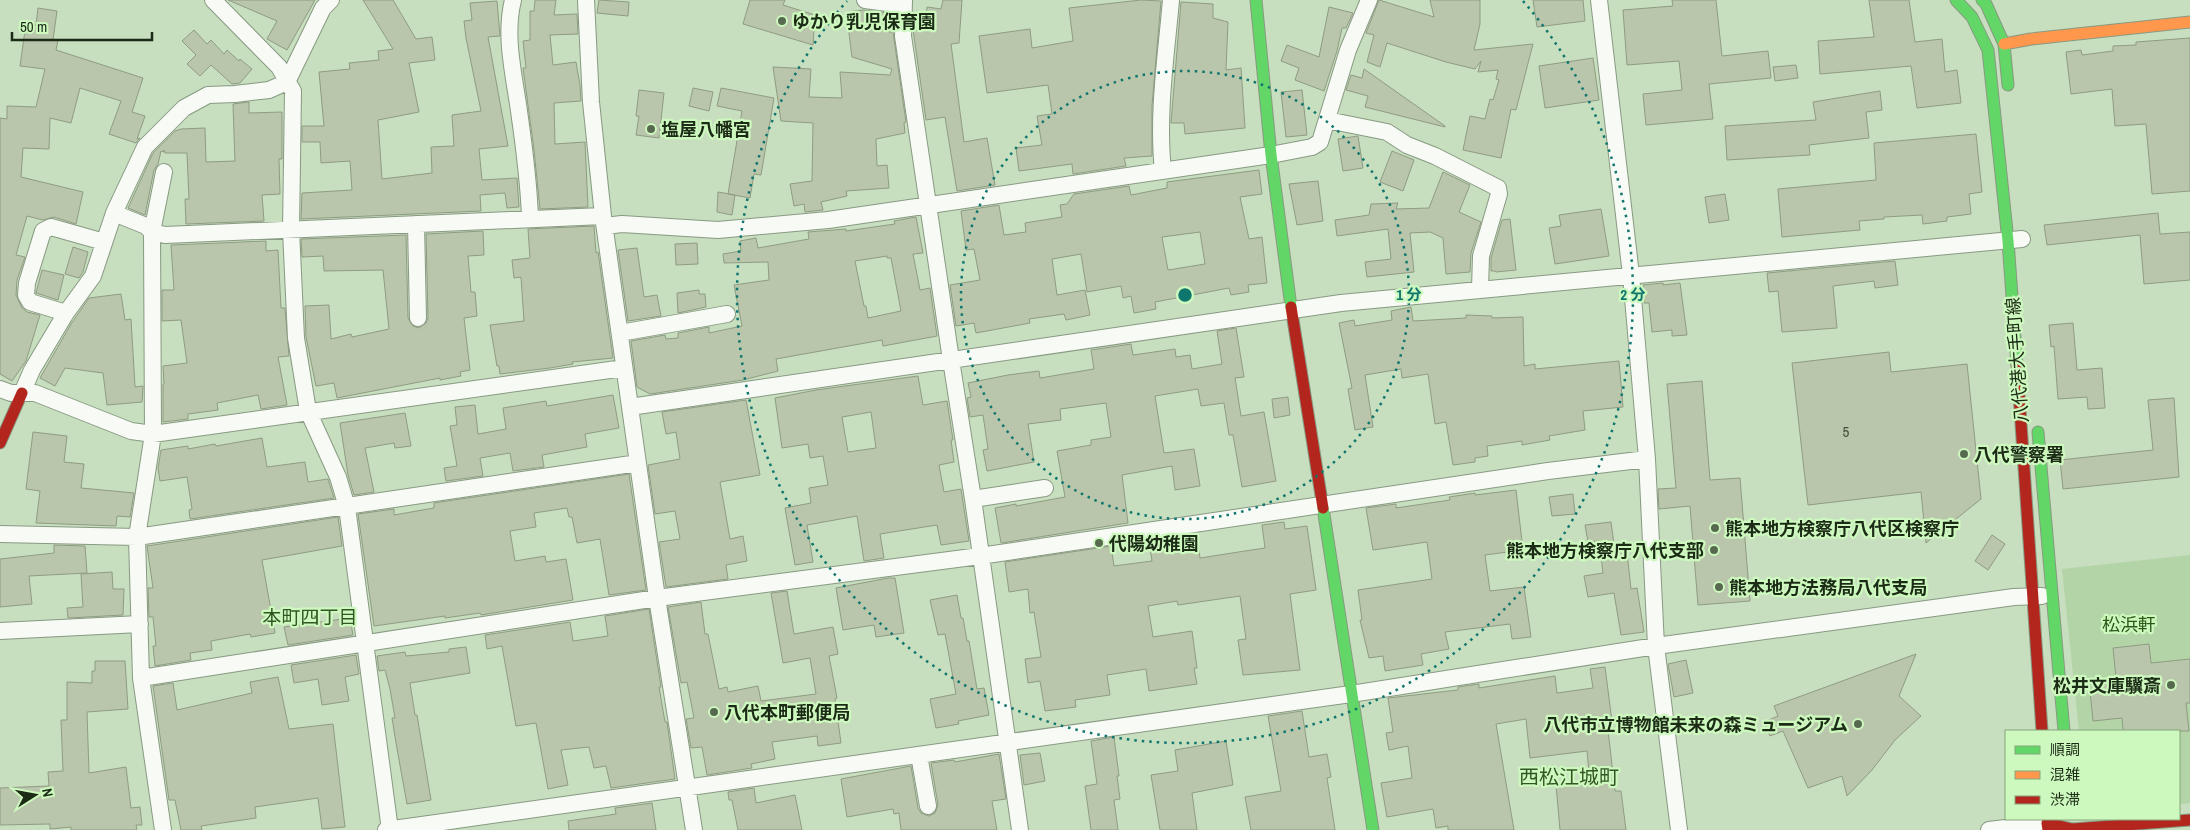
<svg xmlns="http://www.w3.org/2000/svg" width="2190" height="830" viewBox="0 0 2190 830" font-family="'Archivo Narrow','Noto Sans JP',sans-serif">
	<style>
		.green { fill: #b3d4a7 }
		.building { fill: #b9c6ab; stroke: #8f9c82; fill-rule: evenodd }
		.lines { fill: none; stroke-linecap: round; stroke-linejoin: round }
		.street-casing { stroke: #889a82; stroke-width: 18 }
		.fast-casing { stroke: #889a82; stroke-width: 13 }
		.slow-casing { stroke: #889a82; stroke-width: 13 }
		.jam-casing { stroke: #889a82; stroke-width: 13 }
		.street { stroke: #f7faf5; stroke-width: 16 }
		.fast { stroke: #63d668; stroke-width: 11 }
		.slow { stroke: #ff974d; stroke-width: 11 }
		.jam { stroke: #b3261e; stroke-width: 11 }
		.ring { fill: none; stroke: #0f766e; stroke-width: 2.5; stroke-dasharray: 2.5 5 }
		.poi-dot { fill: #576a50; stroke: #cdf8be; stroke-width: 2 }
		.labels { text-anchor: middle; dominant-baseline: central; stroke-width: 4.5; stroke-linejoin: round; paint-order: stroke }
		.number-label { font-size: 15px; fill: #42523a }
		.poi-label { font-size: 18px; font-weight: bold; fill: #1b2b15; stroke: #cdf8be; text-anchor: start }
		.street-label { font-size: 18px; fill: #1b2b15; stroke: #cdf8be }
		.park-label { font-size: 18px; fill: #2b5817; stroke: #cdf8be }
		.neighbourhood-label { font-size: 19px; fill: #335724; stroke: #cdf8be }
		.quarter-label { font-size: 20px; fill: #335724; stroke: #cdf8be }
		.centre { fill: #0f766e; stroke: #cdf8be; stroke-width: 2.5 }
		.ring-label { font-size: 15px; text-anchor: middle; font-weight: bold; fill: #0f766e; stroke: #cdf8be; stroke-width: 4.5; stroke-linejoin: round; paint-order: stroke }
	</style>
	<rect width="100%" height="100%" fill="#c7debf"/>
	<path class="green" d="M2190,555V803L2179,804V731H2079L2062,569Z"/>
	<path class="building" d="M228,0H315L287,50L267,39L277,21Z
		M363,0H393L416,39L432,37L435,60L409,63L419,112L378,120L382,179L432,173L431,147L454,146L452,115L481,111L466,38L464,21L472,20L470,3L497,1L500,36L488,37L508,146L479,149L482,180L517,178L519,207L507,208L505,193L480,195L481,211L301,219L302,193L352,190L350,161L321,163L320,142H302V126H324L319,72L350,69L349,63L379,60L378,51L393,49Z
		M535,0H556L554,15L577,14L578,34L550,35L553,65L576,62L580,85L581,101L554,103L555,144L585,142L588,207L540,209L534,150L523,68H526L523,41L530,40V11H534Z
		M599,0L629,2L628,16L597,13Z
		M750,0H785L783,5L815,15L813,45L743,24Z
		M943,0H962L959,43L951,44L964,142L987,138L995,185L957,191L945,117L926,120L913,30H925L927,7L941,9Z
		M1141,0L1161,1L1152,106V156L1124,158L1126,166L1073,174L1072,164L1019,171L1016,148L1042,145L1037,116L1052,114L1048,85L987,93L979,36L1030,29L1032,48L1073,41L1069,8Z
		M1379,0L1434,17L1430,0H1480V24L1474,50L1533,44L1516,110L1511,109L1501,158L1463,150L1470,116L1485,119L1490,99L1493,100L1499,80L1496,79L1498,70L1478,72L1481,61L1475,69L1446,62L1387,43L1380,67L1367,62L1374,35L1366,33Z
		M1533,0H1583L1585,21L1537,27Z
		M1672,0H1716L1722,56L1768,51L1771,78L1709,84L1713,119L1646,125L1643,94L1682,90L1679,61L1627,65L1623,10L1673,6Z
		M1869,0H1909L1915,42L1942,39L1945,72L1957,70L1961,103L1917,108L1911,66L1820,74L1818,41L1874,37Z
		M1181,2L1213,4V18L1228,22L1226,70L1241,68L1245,128L1185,134L1184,123H1171Z
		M1329,7L1353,13L1346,28H1342L1337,51L1324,91L1295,80L1299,68L1281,61L1287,45L1319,57Z
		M38,8L57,11L53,40H58L56,50L143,78L132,112L145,116L137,139L140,138L136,143L109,134L121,101L80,88L71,123L50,118L49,149L23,148L21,177L83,192L76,224L54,217L43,220L27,216L16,255L25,257L17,280L16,295L22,308L27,312L40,315L26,361L12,381L0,374V118L7,119V106L36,107L45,69L20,66L26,23L36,25Z
		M864,10L888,13L889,32H893L906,122L904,123L905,133L876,139L877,166L887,165L889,188L846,191L847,196L821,202L823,210L805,212L804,204L794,206L790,184L812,181L813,123L781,121L773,67L811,69L809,97L842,98L840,72L890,75L892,69L852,57L848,25L855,27L853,11Z
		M194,30L207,44L211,40L224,54L227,50L239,61L240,59L252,69L240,83L232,84L211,65L200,76L187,64L196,55L182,41Z
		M2190,38V191L2152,194L2146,124L2115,126L2112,89L2071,94L2066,52L2081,50L2082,55L2113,51V46L2136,45V42Z
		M1593,58L1599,100L1545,108L1539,66Z
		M1796,65L1798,78L1775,81L1773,67Z
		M1364,69L1445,126V127L1365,107L1368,96L1346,90L1351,75L1362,78Z
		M693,88L713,92L709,111L689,106Z
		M721,88L774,98L761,175L754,174L750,198L728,194L742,111L717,106Z
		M639,90L664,93L659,138L636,135L639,116H636Z
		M1302,90L1307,135L1286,137L1281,92Z
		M1880,91L1882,110L1866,112L1869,138L1809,145L1810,155L1727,160L1725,126L1816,120L1813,102Z
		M249,102V113L282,112V159H279L280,194L262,195L264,221L186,224L185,199H189L187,153H165L164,150V152L161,151L158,164L154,170L145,215L128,208L153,153L175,131L181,129L205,128L206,162L235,161L233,104Z
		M1976,134L1982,192L1969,194L1971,214L1947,217V221L1923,224L1922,215L1884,217V219L1859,221L1860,230L1782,237L1778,189L1876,180L1874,143Z
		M1358,136L1363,168L1343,171L1338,139Z
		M1392,151L1414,160L1403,191L1380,182Z
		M1259,170L1262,194L1240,197L1249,239L1262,237L1267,283L1248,285L1249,292L1231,295L1229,288L1155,302L1156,309L1134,313L1131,296L1123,298L1121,286L1087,292L1081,254L1052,259L1057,295L1085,290L1090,315L1066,320L1064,314L1029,319L1030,323L976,333L974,323L956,326L950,285L980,280L974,249L966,250L961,211L999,205L1004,235L1026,232L1025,223L1062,217L1060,205L1067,204L1074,194L1129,186L1131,195L1167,188V182ZM1200,232L1205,264L1168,270L1162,237Z
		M1443,172L1470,185L1459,212L1481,222L1471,253L1470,272L1446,274L1443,238L1430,232L1410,233L1414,272L1367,277L1365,262L1391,259L1388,229L1337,236L1335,220L1369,215L1371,204L1398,203L1396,209L1429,208Z
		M1318,181L1323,221L1297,225L1289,184Z
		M718,192L735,195L732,215L717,212Z
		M1725,194L1729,220L1709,223L1705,197Z
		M1601,209L1609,256L1555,264L1549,228L1561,226L1559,215Z
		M2158,213L2160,234L2190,232V280L2144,284L2140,235L2047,245L2044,225Z
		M916,217L923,253L913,254L920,290L930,288L937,336L883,346L882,340L776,359L778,371L743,380L650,394L637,387L631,341L665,335L666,339L678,338V333L709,327V333L742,326L734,285L769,280L768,262L724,263L723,254L741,251L740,241L756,238L758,248L809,239L808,232L846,229V231L895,224L894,221ZM887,256V258H891L901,311L868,318L866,306H864L855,261Z
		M1510,219L1516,270L1496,272L1495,271H1491V258L1502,220Z
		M594,226L596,253L598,252L613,358L572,362L573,364L550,368L500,374L499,366H497L490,325L524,321L521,277L514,278L512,260L530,258L528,229Z
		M483,231L484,255L468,256L471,292H475L477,316L464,318L470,370L460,372L461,376L440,380V378L337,398L334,383L316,386L306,337L305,306L329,305L331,339L351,334L352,337L389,329L383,270L324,271L323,256L302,257L301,239L406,235L408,318L413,326L419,328L426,323L428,318L426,234Z
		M266,241V251L278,250L281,308H285L289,356L278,357L287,405L261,409L258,395L217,403L218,410L188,414V419L163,422V384H164L163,366L187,363L181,320L162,321V290H174L171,245Z
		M697,243L698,264L676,265L675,244Z
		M73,247L88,252L83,272L79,278L65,274Z
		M637,248L644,297L657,295L661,316L628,321L618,250Z
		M1895,261L1898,285L1875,288L1874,281L1833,286L1837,328L1782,332L1778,291L1769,292L1767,273Z
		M42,270L64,275L58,300L36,293Z
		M1663,283V285L1680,283L1687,335L1672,336V330L1652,332L1649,303H1644L1643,285Z
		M699,290V294H705L706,307L678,313L677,293Z
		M121,294L125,320L131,319L135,387L143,386L142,402L107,405L103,373L65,368L55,386L40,378L71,324L89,298Z
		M1411,307L1413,321L1466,318V315L1492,316V318L1523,317L1524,366L1535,364V369L1619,361L1623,407L1583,411L1585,430L1549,436L1550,440L1522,445V441L1487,446L1488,456L1475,458V462L1453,465L1446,422L1435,424L1428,374L1402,378L1401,369L1365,375L1373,427L1355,430L1348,389L1352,388L1339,323L1354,320L1355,326L1392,320L1391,311Z
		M2073,323L2077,370L2102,368L2105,408L2088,409L2087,397L2058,399L2054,346L2051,347L2049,325Z
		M1236,328L1244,377L1235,378L1241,416L1264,412L1276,481L1242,487L1233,435H1229L1224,403L1201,406L1198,389L1155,396L1164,453L1194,449L1200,486L1175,490L1172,466L1122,475L1128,523L1001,543L995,508L1016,504V506L1065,497L1057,451L1091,445V440L1111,437L1106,403L1060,409L1061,420L1028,424L1034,462L987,471L983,450L988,449L983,415L970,417L967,398L971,397L968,383L1008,375L1039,371L1040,378L1094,369L1091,350L1131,344L1133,355L1175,349L1176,357L1190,355L1192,369L1222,364L1217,331Z
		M1889,352L1891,372L1967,364L1981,499L1926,543L1921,492L1808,505L1792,363Z
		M918,376L923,405L947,401L953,440H951L954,462L939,465L944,492L961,489L969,541L941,545L937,525L880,534L884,558L864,561L857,516L807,525L813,562L795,565L785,508L811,503L809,488L828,485L823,456L810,458L808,444L782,448L775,398L816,390ZM871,412L876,448L848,452L842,417Z
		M1702,381L1710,480L1740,478L1750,601L1698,605L1690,506L1659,509L1658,489L1676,488L1667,384Z
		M613,395L619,428L585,434L587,447L542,455L544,467L513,471L510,453L480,458L483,476L446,481L444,468L457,466L450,426L457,425L455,407L475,405L478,434L506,429L503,408L546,401L547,406Z
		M1288,397L1290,415L1274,418L1272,399Z
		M2174,398L2179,477L2063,489L2060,460L2153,450L2148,400Z
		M746,400L760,475L720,482L730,539L743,536L747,561L726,565L728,579L666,587L659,542L680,539L675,511L655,514L648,465L680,459L676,432L666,434L662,412Z
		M405,413L411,446L395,448L394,443L365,448L374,492L354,495L348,475L340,423Z
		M33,432L67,436L64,462L84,464L81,488L134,493L130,517L117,516L116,526L36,523L40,491L26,489Z
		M262,438L267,467L305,462L308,482L328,479L334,498L190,519L189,510L192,509L187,477L160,481L158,468L161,450L188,446V449L215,444L216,446Z
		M629,474L646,590L609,595L600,539L577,543L572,517H569L567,508L534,513L536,527L510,531L515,561L545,556L546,562L566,559L573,600L481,615L480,613L445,618V616L374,626L358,514L394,509V515L434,508V503Z
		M1516,490L1523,550L1485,555L1490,591L1524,587L1531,637L1512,639L1510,624L1445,632L1449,649L1421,654L1423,665L1385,671L1383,656L1369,658L1360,620H1362L1358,590L1432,579L1427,542L1373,550L1366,508L1396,504V508L1450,500L1449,497L1475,493V495Z
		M1573,494L1575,514L1552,516L1549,497Z
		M338,517L342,546L262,560L275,633L251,637L250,634L211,641L212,650L190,653L191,660L155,666L153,646H156L153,617H149L148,588H153L147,546Z
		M1284,522L1285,529L1307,526L1316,590L1290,594L1300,670L1243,675L1238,640L1246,639L1240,596L1178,605L1177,601L1148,606L1153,637L1192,631L1197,668H1194L1197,684L1149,691L1146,669L1107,675L1110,695L1075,700L1076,707L1045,711L1040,681L1028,683L1025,659L1041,657L1034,612L1030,613L1028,589L1009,592L1005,562L1111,546L1114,566L1152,561L1149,541L1197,534L1200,558L1245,551L1265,548L1262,525Z
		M1611,522L1614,544L1626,543L1631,589L1637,588L1644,632L1621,635L1614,593L1588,597L1584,576L1603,573L1599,541L1588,542L1585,525Z
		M1992,535L2005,544L1988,570L1975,561Z
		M54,545L85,546L87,573L29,576L32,604L0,607V559L54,553Z
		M112,572L113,589H124L123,615L68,618L67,608L83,607L81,574Z
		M888,578H895L904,633L876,637L874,625L843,630L836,588Z
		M787,591L794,634L833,627L838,654L829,656L837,698L835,699L841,743L818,746L817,736L772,742L775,759L751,764L752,768L707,775L702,747L691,748L686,719L694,718L687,682L681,683L668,607L701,602L705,634H708L719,689L727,687L728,692L758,686L761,701L816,694L810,658L783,663L771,593Z
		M957,595L961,618H963L967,641H969L977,689L984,688L989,715L958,721L959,724L936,728L930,699L956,694L945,634L938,635L930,600Z
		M649,609L661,687H659L665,722H667L675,779L611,788L606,766L594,768L589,747L561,750L568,785L548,789L536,723L516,726L502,646L487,649L485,635L570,622L573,641L608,636L605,616Z
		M350,618L353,635L288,645L284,627Z
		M2149,644L2151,663L2190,659V703H2186L2189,731H2123L2122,718L2093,721L2089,681L2116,678L2113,648Z
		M466,647L470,673L410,683L415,715H417L431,800L407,804L396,743L392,718H395L390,689L385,670L379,671L377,656L405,652L406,656L449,652V649Z
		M1916,654L1899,696L1921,716L1895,740L1872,770L1847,796L1842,776L1808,788L1783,731L1770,736L1764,722L1778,716L1774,706Z
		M356,655L359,674L345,677L349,701L322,705L318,679L294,683L291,665Z
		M1686,660L1693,693L1674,697L1668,664Z
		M95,661H125L128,709L87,712L89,773L126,767L131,808L140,807L142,825H136L137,830H71V827L50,829V824L0,825V788L49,786L48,772L63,771L61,720H67V682L92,683V671H95Z
		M1605,667L1613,729L1608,730L1615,791H1621L1626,830H1560L1556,785L1590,782L1587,751L1530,758L1526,719L1496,724L1514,830H1448V826L1436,828L1433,809L1387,817L1381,783L1412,778L1408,746L1389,750L1386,733L1393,732L1388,698L1458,690V687L1479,684V688L1555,676L1557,693L1593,688L1590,669Z
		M278,677L289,729L333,724L345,827L322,829L318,798L255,807L256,818L201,826L202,830H181L175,800H169L153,686L173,683L177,710L252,693L250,682Z
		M1302,711L1309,757L1327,754L1331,777L1327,778L1335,830H1251L1245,797L1281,791L1268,716Z
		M1114,737L1119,776H1117L1120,799L1114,800L1118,830H1091L1085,786L1097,784L1091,741Z
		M1226,741L1233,785L1192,793L1197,830H1160L1151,775L1178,771L1175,750Z
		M1040,753L1045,781L1024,785L1020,755Z
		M999,754L1006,799L992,801L997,830H901L899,813L894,814L893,809L847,817L841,779L911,766L918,808L921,813L929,816L935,813L938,805L931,763L954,760L955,762Z
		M754,788L756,803L795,795L802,830H738L732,800H729L728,792Z
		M652,803L656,830H569L568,821L616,814L615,808Z"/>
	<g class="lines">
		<defs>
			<path id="street" d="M213,0L279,67L293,91L291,230L296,338L308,411L338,477L347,507L390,830
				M513,0C504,36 514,75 519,111C524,146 529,184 530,219
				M586,0L591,102L603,216L657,598L694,830
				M865,0L903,5
				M904,0L903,36L951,360L973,499L1020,830
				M1599,0L1631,275L1647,459L1656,646L1679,830
				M1327,120L1387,132L1407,145L1435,156L1498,188L1499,194L1481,256L1480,289
				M1163,171C1157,114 1166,57 1171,0
				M114,213L146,226L152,232L165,235L603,216
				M416,224L418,318
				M605,226L622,224L718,230L828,220L1271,155L1312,147L1320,142L1348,50L1369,0
				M66,313L30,302L26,295L27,283L43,231L51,227L104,242
				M620,333L727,314
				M0,389L11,393H35L131,431L153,434L624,368
				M22,393L32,370L66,313L93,276L114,213L145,147L184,108L208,95L235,94L269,90L287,82L323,8L331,0
				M630,407L1341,303L2022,239
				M973,499L1045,488
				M0,534L137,537L638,463
				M0,631L140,624
				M141,678L657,598L980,556L1548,471L1647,459
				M919,755L928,806
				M163,830L141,678L137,537L153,434L152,232L164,172
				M386,830L1351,694L1656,646L2014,597L2042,596
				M1989,830L2047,823"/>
			<path id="fast" d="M1256,0L1271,155L1291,307
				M1956,0L1972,17L1988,50L2008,241L2017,365
				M1982,0L1986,4L2004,44L2008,85
				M2038,432L2064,731
				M1323,508L1373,830"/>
			<path id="slow" d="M2004,44L2031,39L2190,22"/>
			<path id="jam" d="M1291,307L1323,508
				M2017,365L2042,731
				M0,443L22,393
				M2073,829L2190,820
				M2048,830L2047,823L2076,830"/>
		</defs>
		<use href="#street" class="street-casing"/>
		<use href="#fast" class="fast-casing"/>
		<use href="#slow" class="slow-casing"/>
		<use href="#jam" class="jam-casing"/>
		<use href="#street" class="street"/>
		<use href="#fast" class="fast"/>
		<use href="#slow" class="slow"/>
		<use href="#jam" class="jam"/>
	</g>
	<g class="ring">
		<circle cx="1185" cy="295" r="224"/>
		<path d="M1523 1A448 448 0 1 1 847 1"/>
	</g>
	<g class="poi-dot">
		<circle cx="782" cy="21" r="5"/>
		<circle cx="651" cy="129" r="5"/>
		<circle cx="1964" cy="454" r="5"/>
		<circle cx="1715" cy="528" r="5"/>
		<circle cx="1099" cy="543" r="5"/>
		<circle cx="1714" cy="550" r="5"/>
		<circle cx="1719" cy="587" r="5"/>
		<circle cx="2171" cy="685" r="5"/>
		<circle cx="714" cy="712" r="5"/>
		<circle cx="1858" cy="724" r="5"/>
	</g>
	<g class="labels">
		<g class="number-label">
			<text x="1846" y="431">5</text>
		</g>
		<g class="poi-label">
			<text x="792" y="21">ゆかり乳児保育園</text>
			<text x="661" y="129">塩屋八幡宮</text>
			<text x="1974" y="454">八代警察署</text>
			<text x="1725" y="528">熊本地方検察庁八代区検察庁</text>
			<text x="1109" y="543">代陽幼稚園</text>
			<text x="1704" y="550" text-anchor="end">熊本地方検察庁八代支部</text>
			<text x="1729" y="587">熊本地方法務局八代支局</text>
			<text x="2161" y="685" text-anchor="end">松井文庫驥斎</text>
			<text x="724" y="712">八代本町郵便局</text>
			<text x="1848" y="724" text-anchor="end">八代市立博物館未来の森ミュージアム</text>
		</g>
		<g class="street-label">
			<text transform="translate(2017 360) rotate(-94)">八代港大手町線</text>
		</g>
		<g class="park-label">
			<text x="2129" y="624">松浜軒</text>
		</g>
		<g class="neighbourhood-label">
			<text x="310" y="617">本町四丁目</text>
		</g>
		<g class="quarter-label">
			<text x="1569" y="776">西松江城町</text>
		</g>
	</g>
	<circle cx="1185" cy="295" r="8" class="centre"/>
	<g class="ring-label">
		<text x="1409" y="300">1 分</text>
		<text x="1633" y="300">2 分</text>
	</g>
	<rect x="2005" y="730" width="175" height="90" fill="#cdf8be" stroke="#86a67a"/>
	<rect x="2015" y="746" width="25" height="8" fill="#63d668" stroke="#86a67a"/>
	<text x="2050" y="755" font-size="15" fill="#1b2b15">順調</text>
	<rect x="2015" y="771" width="25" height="8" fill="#ff974d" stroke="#86a67a"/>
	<text x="2050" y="780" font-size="15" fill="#1b2b15">混雑</text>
	<rect x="2015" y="796" width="25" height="8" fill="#b3261e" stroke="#86a67a"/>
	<text x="2050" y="805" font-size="15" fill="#1b2b15">渋滞</text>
	<g transform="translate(35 795) rotate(79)" stroke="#cdf8be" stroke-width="4" paint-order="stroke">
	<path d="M0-4L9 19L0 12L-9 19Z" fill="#1b2b15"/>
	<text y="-8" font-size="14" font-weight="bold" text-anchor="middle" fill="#1b2b15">N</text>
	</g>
	<path d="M12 32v8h140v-8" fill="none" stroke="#1b2b15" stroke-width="2.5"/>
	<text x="20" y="32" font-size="15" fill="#1b2b15" stroke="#cdf8be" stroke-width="4" paint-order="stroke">50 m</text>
</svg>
